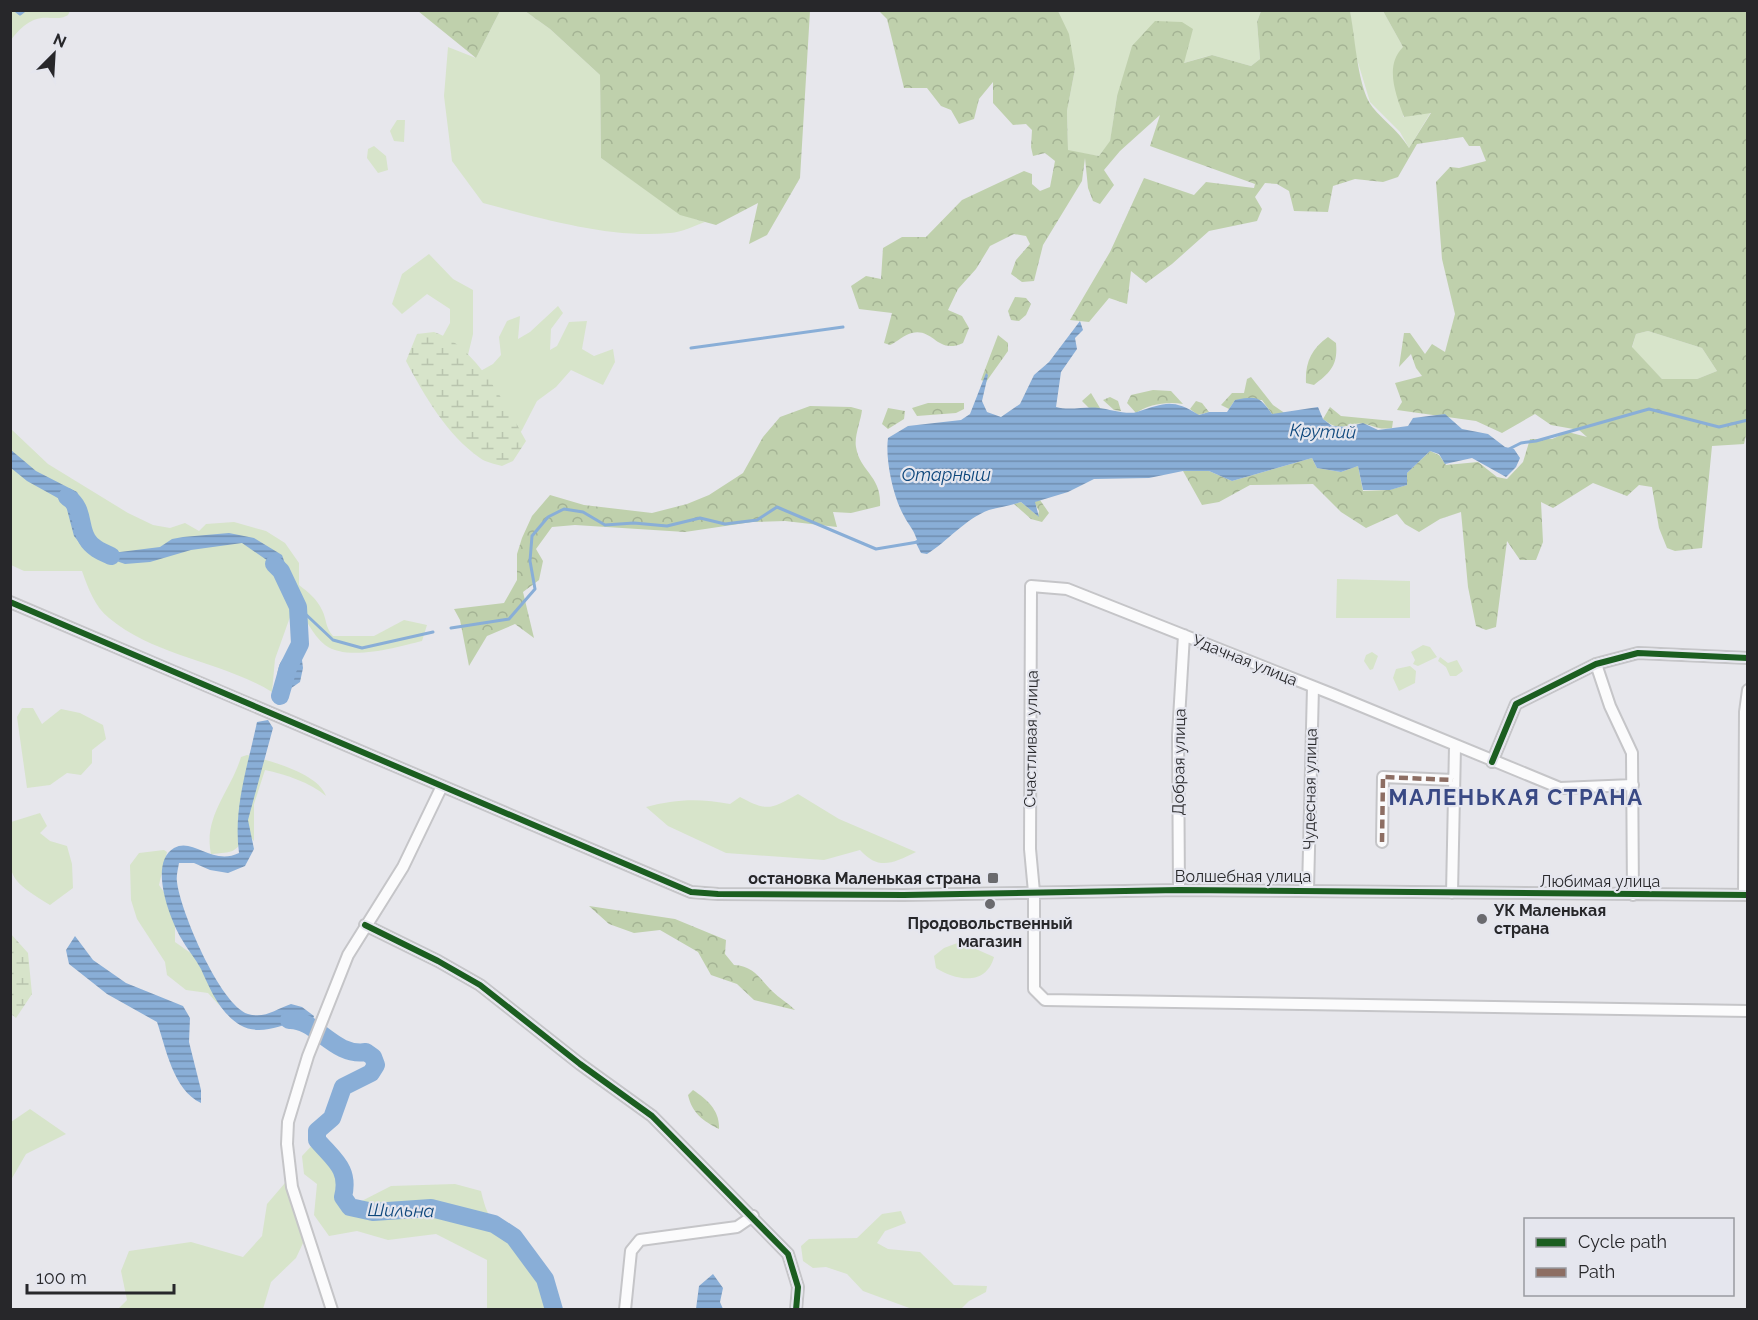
<svg xmlns="http://www.w3.org/2000/svg" width="1758" height="1320" viewBox="0 0 1758 1320" font-family="Raleway,sans-serif">
	<style>
		.green { fill: #d7e4ca }
		.forest { fill: url(#forest-crowns); fill-rule: evenodd }
		.wetland { fill: url(#wetland-marsh) }
		.water { fill: url(#water-rules) }
		.lines { fill: none; stroke-linecap: round; stroke-linejoin: round }
		.stream { stroke: #89aed7; stroke-width: 3 }
		.river { stroke: #89aed7; stroke-width: 18 }
		.street-casing { stroke: #c5c5c8; stroke-width: 14 }
		.street { stroke: #fbfbfc; stroke-width: 10 }
		.quiet { stroke: #8d6e63; stroke-width: 4.5; stroke-dasharray: 9 4.5; stroke-linecap: butt }
		.cycleway-casing { stroke: #e5e6ee; stroke-width: 10 }
		.cycleway { stroke: #1b5e20; stroke-width: 6 }
		.poi-dot { fill: #6a6a6e; stroke: #e5e6ee; stroke-width: 2 }
		.labels { text-anchor: middle; dominant-baseline: central; stroke-width: 4.5; stroke-linejoin: round; paint-order: stroke }
		.street-label { font-size: 16px; fill: #27272a; stroke: #e5e6ee }
		.poi-label { font-size: 16px; font-weight: bold; fill: #27272a; stroke: #e5e6ee; text-anchor: end }
		.water-label { font-size: 18px; font-style: italic; fill: #0e477c; stroke: #e5e6ee }
		.district-label { font-size: 22px; font-weight: bold; letter-spacing: 1.5px; fill: #394984; stroke: #e5e6ee }
	</style>
	<defs>
		<pattern id="forest-crowns" width="20" height="18" patternUnits="userSpaceOnUse" patternTransform="scale(1.5)"><rect width="20" height="18" fill="#bfd0ac"/><path d="M2 6a3 3 0 1 1 6 0M12 15a3 3 0 1 1 6 0" fill="none" stroke="#a4b394"/></pattern>
		<pattern id="wetland-marsh" width="20" height="14" patternUnits="userSpaceOnUse" patternTransform="scale(1.5)"><rect width="20" height="14" fill="#d7e4ca"/><path d="M1 5h8M5 5V1M11 12h8M15 12V8" fill="none" stroke="#b9c4ae"/></pattern>
		<pattern id="water-rules" width="6" height="5" patternUnits="userSpaceOnUse" patternTransform="scale(1.5)"><rect width="6" height="5" fill="#89aed7"/><path d="M0 2.5h6" fill="none" stroke="#708eaf"/></pattern>
	</defs>
	<rect width="100%" height="100%" fill="#e7e7ec"/>
	<path class="green" d="M11,10H70V11L68,15C61,19 59,18 50,18C32,16 21,27 11,40Z
		M500,11H525L550,29L600,75L601,158L680,214L705,222C694,226 682,232 670,233C611,239 540,218 483,203L452,161L444,96L448,47L476,58Z
		M1058,11H1261L1257,22L1260,59L1251,66L1212,55L1204,57L1184,63L1117,96L1110,142L1099,156L1068,151L1067,111L1075,69Z
		M1350,11H1383L1403,47V117L1431,112L1409,148L1400,132L1370,102L1356,56Z
		M397,120H405L404,142L394,141L390,131Z
		M374,146L386,156L388,170L378,173L367,158L368,149Z
		M429,254L453,279L473,290V334L467,359L439,343L450,323V309L427,294L402,314L392,304L402,274Z
		M558,306L563,313L551,329L550,350L557,346L569,322L587,321L582,349L594,356L613,349L615,362L603,385L571,370L556,387L537,401L522,430L505,454L468,378L493,364L501,355L499,337L507,321L520,316L518,339L530,332Z
		M1648,331L1702,348L1717,371L1697,379H1662L1632,348L1636,334Z
		M10,428L48,464L128,513L153,525L170,528L185,523L199,531L206,524L234,522L266,531L285,543L299,563V585C308,592 317,599 322,610C327,620 325,627 333,636H374L404,620L427,625L422,641C397,647 348,662 325,645C312,635 305,616 295,603L275,659L272,692C221,661 156,657 109,618C95,607 88,588 82,571H24L11,565Z
		M1337,579L1410,581V618H1336Z
		M1423,645L1430,647L1437,657L1418,666L1413,664L1415,660L1411,652Z
		M1372,652L1378,656L1373,669L1370,670L1364,661L1366,655Z
		M1440,657L1448,663L1457,660L1463,671L1456,676H1450L1446,667L1438,661Z
		M1410,666L1416,671L1415,683L1399,691L1393,678L1396,669Z
		M22,708H33L42,724L61,709L80,713L103,725L106,739L92,750V763L81,775L67,773L50,785L27,788L17,717Z
		M247,755C270,761 318,773 326,796C311,783 285,774 265,770L254,804V841L246,833C237,854 232,852 211,854C203,816 231,791 241,757Z
		M798,794L839,819L916,852C893,863 879,871 860,850L824,860L726,853L668,826L646,807C675,799 700,798 730,804L740,797C768,812 771,809 798,794Z
		M40,813L47,826L40,833L50,841L67,846L72,864L73,888L50,905C2,876 10,875 11,822Z
		M164,850L167,852L159,885L175,908V942L202,961L231,1010L219,1005L208,993L186,990L167,975L165,962L137,919L131,900L130,865L139,853Z
		M960,942L994,957C986,986 957,981 936,968L934,956L944,948Z
		M30,1109L66,1134L26,1154L11,1180V1122Z
		M317,1140C334,1160 350,1169 343,1197L350,1207L391,1186L455,1184L481,1191C490,1230 495,1215 515,1239C535,1262 545,1281 554,1309H487V1260L436,1234L388,1240L357,1231L329,1236L314,1215L317,1184L304,1174L302,1156Z
		M285,1183L304,1241L296,1258L271,1282L263,1309H118L127,1300L121,1271L129,1251L191,1242L243,1257L262,1236L267,1204Z
		M901,1211L906,1223L885,1231L877,1243L888,1249L920,1252L954,1285L987,1286L986,1292L969,1301L961,1309H912L863,1291L847,1274L826,1267L813,1268L803,1261L801,1246L809,1239L857,1238L882,1214Z"/>
	<path class="forest" d="M418,11H500L476,58Z
		M525,11H810L800,178L767,235L749,244L758,203L716,225L680,215L601,158L600,75L550,29Z
		M879,11H1058L1069,34L1075,69L1067,111L1068,150L1099,156L1110,141L1117,96L1132,46L1155,21L1182,22L1193,29L1184,63L1212,55L1251,66L1260,59L1257,22L1261,11H1350C1355,36 1357,79 1369,102C1377,116 1398,129 1409,148L1431,113L1404,117C1396,95 1384,66 1403,47L1383,11H1747V431L1744,444L1712,446L1702,548L1675,551L1667,548L1659,528L1652,487L1639,485L1627,496L1593,483L1553,508L1541,502L1543,542L1536,560H1520L1507,541L1496,627L1486,630L1476,626L1468,587L1461,512L1440,519L1419,532L1405,524L1397,514L1366,528L1341,512L1313,484L1250,485L1219,502L1202,505L1183,471H1209L1232,481L1312,458L1317,468L1341,472L1358,466L1363,491L1389,490L1407,485V473L1430,451L1439,455L1446,465L1478,462L1497,477L1507,479L1523,462L1530,439H1552L1568,432L1587,437L1579,430L1551,425L1535,414L1502,433L1476,421L1397,410L1402,402L1395,383L1422,376L1416,368L1411,354L1399,367L1404,333H1410L1425,354L1432,344L1445,352L1455,314L1442,259L1436,182L1450,167L1459,168L1486,161L1480,146H1469L1463,137L1417,144L1398,177L1383,182L1355,179L1333,186L1328,212L1294,211L1289,191L1277,184L1265,183L1255,197L1262,209L1257,221L1209,231L1172,264L1146,283L1131,271L1127,304L1109,298L1089,322L1070,320L1110,252L1144,178L1194,195L1206,182L1254,188L1255,184L1150,146L1160,115L1120,151L1104,170L1114,185L1100,204L1093,201L1088,188L1085,158L1082,181L1043,245L1034,281L1022,282L1011,274L1016,260L1030,244L1026,236L1014,234L990,246L976,269L958,289L948,310L962,316L969,328L963,343C937,355 934,328 912,333C905,334 897,342 890,345L884,343L892,313L859,309L851,286L866,276L881,279L883,248L902,237H926L962,200L1024,171L1032,174V184L1040,191L1050,187L1055,161L1045,153L1033,156L1031,147L1032,130L1026,124L1013,125L993,103V82L979,99L974,119L959,124L951,110L941,106L927,88H904L887,19ZM1648,331L1702,348L1717,371L1697,379H1662L1632,347L1636,334Z
		M1015,297L1026,298L1031,304L1026,315L1019,321L1011,320L1008,311Z
		M998,335L1008,343V351L986,382L981,380Z
		M1328,337L1336,343C1338,365 1331,372 1314,385L1306,383C1305,363 1311,349 1328,337Z
		M1251,377L1273,405L1286,414H1272L1262,400H1235L1229,409L1221,405L1232,393H1244L1247,379Z
		M1153,390L1171,391L1183,404C1168,401 1148,404 1136,413L1127,403L1131,395Z
		M1091,393L1100,408H1089L1082,401Z
		M1110,397L1118,401L1121,411L1114,410L1103,400Z
		M1196,401L1202,403L1209,412L1198,415L1190,409Z
		M928,403H964V409L956,413L917,416L912,408Z
		M810,406L851,407L862,410C861,420 854,437 856,447C860,472 882,476 880,506L851,513L833,512L837,527L785,521L752,522L685,532L575,525L552,527L536,549L543,561L539,580L523,592L534,638L515,624L487,636L469,666L460,620L454,609L504,603L517,580V554L522,538L532,516L550,495L584,505L652,513L687,504L709,495L743,473L763,437L780,417Z
		M1330,407L1341,416L1393,421L1392,428C1375,430 1378,426 1364,424C1347,421 1343,435 1323,419Z
		M888,408L905,411L904,419L888,429L882,424Z
		M1040,500L1049,513L1042,522L1031,519L1014,504L1021,502L1038,516L1039,511L1034,502Z
		M589,906L675,919L726,940L725,954L734,965C754,966 760,979 772,991C779,998 788,1003 795,1010L754,1000L737,984L711,975L698,952L660,930L634,933L609,924Z
		M693,1090C708,1100 720,1111 719,1129C703,1121 692,1113 688,1095Z"/>
	<path class="wetland" d="M434,332C475,345 506,405 526,441L513,461L502,466C495,464 485,462 480,458C447,435 424,395 406,361L417,334Z
		M11,934L28,953L32,994L16,1018L11,1014Z"/>
	<path class="water" d="M1080,321L1083,330L1075,338L1077,349L1061,372L1056,407C1070,411 1085,406 1099,408C1109,409 1127,415 1137,412C1165,403 1172,398 1199,415L1209,412H1227L1235,400C1257,396 1259,396 1272,414L1318,407L1323,419L1332,426L1347,427L1363,423L1378,430L1408,426L1413,418L1445,414L1462,429L1488,434L1505,447L1514,449L1520,458L1516,467L1506,477L1472,458L1445,464L1439,454L1430,451L1407,473V485L1390,490H1363L1358,466L1341,472L1317,468L1312,458L1232,481L1209,471H1183L1149,478L1094,479L1068,492L1035,502L1039,517L1021,502C1010,506 999,507 989,510C965,519 948,541 927,554L921,553L915,541L917,540C913,528 909,526 904,516C893,497 885,459 888,438L908,426L961,420L970,414L986,373L988,375L982,401L987,412L1001,417L1020,404L1034,375L1049,362Z
		M11,450L36,471L77,492L82,501L79,525L82,535L100,551L120,552L160,547L172,539L183,537L229,533L254,538L282,555L290,578L283,586L271,563L242,543L191,550L150,562L125,564L85,550L74,536L65,502L27,481L11,468Z
		M300,644L303,668L300,682L287,691L277,686C277,660 281,660 300,644Z
		M268,720L273,728L248,820L254,849L245,866L228,873L210,870L194,863H179C178,869 176,876 177,882C180,910 220,1005 248,1014C265,1019 276,1009 291,1004L302,1007L314,1016L310,1029L298,1021C279,1026 259,1036 240,1025C219,1012 210,989 201,969C195,958 187,949 181,938C170,919 148,863 174,848C193,837 212,866 239,853C233,808 248,765 257,722Z
		M75,936L93,960L126,983L183,1006L190,1018L189,1042L201,1090V1103C173,1090 166,1048 157,1022L107,994L69,964L66,950Z
		M713,1274L723,1288L720,1302L723,1309H696L699,1286Z"/>
	<g class="lines">
		<path class="stream" d="M15,10L20,14L25,10
			M691,348L843,327
			M1507,450L1521,443L1536,441L1649,409L1719,427L1748,420
			M298,607L333,640L362,648L433,632
			M451,628L509,619L535,589L530,561L532,536L548,517L564,509L583,512L605,525L634,523L667,526L700,518L725,524L757,520L777,507L876,549L918,542"/>
		<path class="river" d="M67,497C84,507 79,526 87,539C92,548 102,552 111,556
			M274,564L281,571L298,607L300,644L288,668L280,696
			M289,1020C317,1019 333,1057 366,1052L373,1057L376,1065L371,1073L343,1087L332,1118L317,1131V1140C334,1160 350,1169 343,1197L350,1207L373,1212L431,1208L494,1224L514,1237L545,1279L554,1310"/>
		<defs>
			<path id="street" d="M10,602L691,892L718,894L904,895L1179,890L1748,895
				M1596,664L1610,706L1632,753L1633,895
				M1492,762L1516,704L1596,664L1638,653L1748,658
				M1633,785L1560,788L1332,694L1067,589L1031,586L1030,849L1034,892V989L1045,1000L1748,1011
				M1382,842L1383,777L1453,780
				M1179,890L1178,735L1184,635
				M1308,890L1313,687
				M1452,893L1455,747
				M1744,895L1745,712L1748,690
				M365,925L438,961L480,985L580,1064L652,1116L788,1254L798,1287L796,1310
				M332,1310L292,1187L287,1144L288,1122L308,1056L348,955L403,867L442,786
				M625,1310L631,1251L640,1240L737,1227L753,1216"/>
		</defs>
		<use href="#street" class="street-casing"/>
		<use href="#street" class="street"/>
		<path class="quiet" d="M1382,842L1383,777L1453,780"/>
		<defs>
			<path id="cycleway" d="M10,602L691,892L718,894L904,895L1179,890L1748,895
				M1492,762L1516,704L1596,664L1638,653L1748,658
				M365,925L438,961L480,985L580,1064L652,1116L788,1254L798,1287L796,1310"/>
		</defs>
		<use href="#cycleway" class="cycleway-casing"/>
		<use href="#cycleway" class="cycleway"/>
	</g>
	<g class="poi-dot">
		<rect x="987" y="872" width="12" height="12" rx="3"/>
		<circle cx="990" cy="904" r="6"/>
		<circle cx="1482" cy="919" r="6"/>
	</g>
	<g class="labels">
		<g class="street-label">
			<text transform="translate(1245 660) rotate(22)">Удачная улица</text>
			<text transform="translate(1031 739) rotate(-89)">Счастливая улица</text>
			<text transform="translate(1179 762) rotate(-89)">Добрая улица</text>
			<text transform="translate(1310 789) rotate(-89)">Чудесная улица</text>
			<text x="1243" y="876">Волшебная улица</text>
			<text x="1600" y="881">Любимая улица</text>
		</g>
		<g class="poi-label">
			<text x="981" y="878">остановка Маленькая страна</text>
			<text x="1494" y="910" text-anchor="start">УК Маленькая<tspan x="1494" dy="18">страна</tspan></text>
			<text x="990" y="923" text-anchor="middle">Продовольственный<tspan x="990" dy="18">магазин</tspan></text>
		</g>
		<g class="water-label">
			<text transform="translate(1323 431) rotate(2)">Крутий</text>
			<text x="946" y="474">Отарныш</text>
			<text transform="translate(401 1210) rotate(1)">Шильна</text>
		</g>
		<g class="district-label">
			<text x="1516" y="797">МАЛЕНЬКАЯ СТРАНА</text>
		</g>
	</g>
	<rect width="1758" height="1320" fill="none" stroke="#27272a" stroke-width="24"/>
	<rect x="1524" y="1218" width="210" height="78" fill="#e5e6ee" stroke="#999aa0" stroke-width="1.5"/>
	<rect x="1536" y="1238" width="30" height="9" fill="#1b5e20" stroke="#999aa0" stroke-width="1.5"/>
	<text x="1578" y="1248" font-size="18" fill="#27272a">Cycle path</text>
	<rect x="1536" y="1268" width="30" height="9" fill="#8d6e63" stroke="#999aa0" stroke-width="1.5"/>
	<text x="1578" y="1278" font-size="18" fill="#27272a">Path</text>
	<g transform="translate(54 54) rotate(24)" stroke="#e5e6ee" stroke-width="4.5" paint-order="stroke">
	<path d="M0-4.5L10 22L0 15L-10 22Z" fill="#27272a"/>
	<text y="-9" font-size="16" font-weight="bold" text-anchor="middle" fill="#27272a">N</text>
	</g>
	<path d="M27 1284v9h147v-9" fill="none" stroke="#27272a" stroke-width="3"/>
	<text x="36" y="1284" font-size="18" fill="#27272a" stroke="#e5e6ee" stroke-width="4.5" paint-order="stroke">100 m</text>
</svg>
